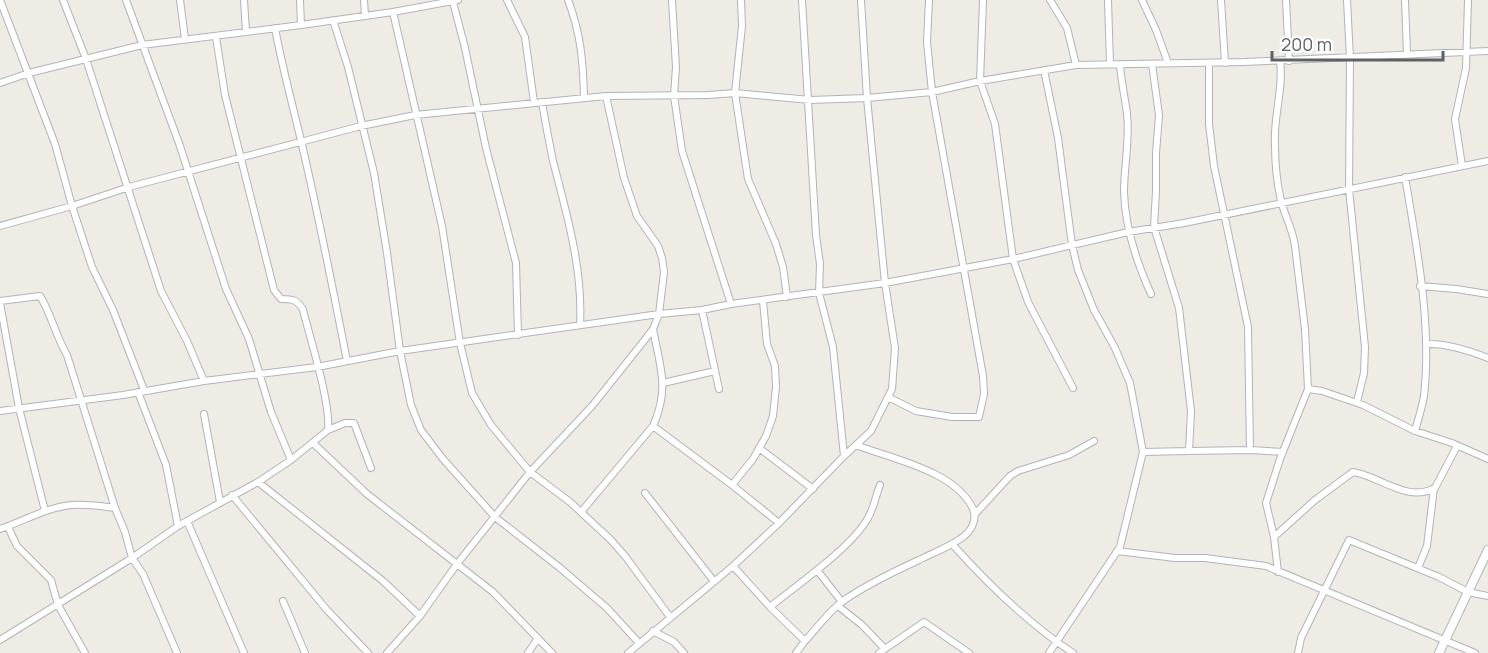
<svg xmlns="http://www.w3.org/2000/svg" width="1488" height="653" viewBox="0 0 1488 653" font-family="Manrope,sans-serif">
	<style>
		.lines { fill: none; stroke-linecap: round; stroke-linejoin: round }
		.street-casing { stroke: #b1b4b7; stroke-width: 8 }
		.secondary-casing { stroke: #b2b6ba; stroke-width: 10 }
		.street { stroke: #fff; stroke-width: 6 }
		.secondary { stroke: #fff; stroke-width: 8 }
	</style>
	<rect width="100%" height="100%" fill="#efece6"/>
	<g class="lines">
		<defs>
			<path id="street" d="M0,0L55,144L72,206L92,267L113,310L144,390
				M63,0L86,59L161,291L187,341L204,381
				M126,0L180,146L226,289L249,339L271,412L291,460
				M180,0L185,39
				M244,0L246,32
				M300,0L301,25
				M364,0L365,15
				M507,0L525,37L534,102
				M568,0C581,34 583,61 584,97
				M672,0L676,67L674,96L682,151L731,304
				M741,0L742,26L735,93L744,153L748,179L776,244L783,267L787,297
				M983,0L980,81L995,124L1013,259L1028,302L1073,388
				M1050,0L1067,28L1076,65
				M1108,0L1110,64
				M1142,0L1156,30L1168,63
				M1221,0L1225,63
				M1286,0L1289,61
				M1347,0L1350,58L1349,189L1365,347L1364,373L1357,402
				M1405,0L1407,54
				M453,2L465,48L486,148L516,263L518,335
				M393,12L442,226L460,343L472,393L491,425L530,472L570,502L610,539L625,556L670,617
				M333,20L348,67L374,173L387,253L400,351L411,405L421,430L443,459L495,517L559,567L607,608L639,643
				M275,28C282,67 293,106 302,145C319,217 333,289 347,361
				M1280,61C1284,88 1273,117 1275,145C1275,164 1277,183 1281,201C1285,216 1293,230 1295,246L1305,329L1308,389
				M1209,63V124L1214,166L1248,327L1250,450
				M1120,64C1121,81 1125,97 1127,114C1130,140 1124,166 1124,192C1125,228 1136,261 1151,294
				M1044,70L1058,138L1072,245L1078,270L1094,310L1115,348L1130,383L1143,452L1120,547L1049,653
				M0,83L29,73L142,45L301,25L393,12L458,0
				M542,102C545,121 549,141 553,161C567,215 583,269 580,325
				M1462,166L1455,119L1466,68L1468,0
				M1405,177C1417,247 1432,326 1424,396C1422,408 1418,420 1415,431
				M0,226L72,206L129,187L361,126L415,115L606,96L708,95L735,93L810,100L867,98L932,92L980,81L1076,65L1244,62L1488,51
				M1420,286L1456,289L1488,294
				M0,301L40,296C51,313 56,337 67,355L115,508L125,532L132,558L143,574L177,653
				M0,303L19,408L45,511
				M702,310L719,389
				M653,329C660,367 670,388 653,426L732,485L779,523
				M1426,344C1447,343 1468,350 1488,358
				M663,383L715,371
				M138,392L166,465L178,526
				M888,397L916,411L952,417H979L984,394L983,376L932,92L927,42L929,0
				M0,411L123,395L204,381L317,367L400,351L659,314L702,310L731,304L885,283L1013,259L1128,232L1184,223L1488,161
				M204,414L220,502
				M328,430L345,423H354L371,468
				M313,443L367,494L493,592L552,653
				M759,448L813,489
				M1189,451L1250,450L1283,452
				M1143,452L1189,451L1191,411L1179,308L1154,227L1156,191V153L1159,115L1152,64
				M844,456L871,431L892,389L895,348L885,283L867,98L861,0
				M258,482L383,581L420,616
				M732,485L753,459L766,436L773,416L776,387L775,366L767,344L763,301
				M645,493L713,580
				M232,495L327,610L368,653
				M581,512L653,426
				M975,514L1010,476L1018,471L1069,455L1094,441
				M187,521L244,653
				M8,527L17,546L51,580L58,605L85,653
				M0,529C24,521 47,507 72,505C86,504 101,506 115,508
				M1274,537L1315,500L1353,472C1380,476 1407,503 1435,488L1457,446
				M952,544C987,583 1029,624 1073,653
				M1117,551L1175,558H1205L1266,566L1475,653
				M733,566L770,607L805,641L796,653
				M1418,568L1427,546L1434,488
				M817,570L842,602
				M1278,572L1274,537L1266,503L1280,459L1308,389L1322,391L1363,405L1415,431L1452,443L1488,459
				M283,601L305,653
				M838,606L862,625L884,648
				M770,607C797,585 854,546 869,516C874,507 876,495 880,485
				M653,631L674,642L684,653
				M0,640L132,558L178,526L258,482L291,460L328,430C331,404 310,338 303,310C297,299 292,299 281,299L274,290L225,95L216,37
				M805,641C817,628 829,611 843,601C864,586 895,571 919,560C933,553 947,548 960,539C970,533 978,521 973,509C956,471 892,459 856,445
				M387,653L420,616L457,564L530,472L592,406L643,342L653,329L659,314L664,272L662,258L658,246L637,216L624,178L606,96
				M528,653L538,638
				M628,653L733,566L779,523L844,456L833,347L819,293L820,264L816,235L802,0
				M879,653L924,622L969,653
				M1298,653L1301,638L1349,540L1439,577L1468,592L1488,596"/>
			<path id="secondary" d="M1439,653L1488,550"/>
		</defs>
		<use href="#street" class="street-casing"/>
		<use href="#secondary" class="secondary-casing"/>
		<use href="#street" class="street"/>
		<use href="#secondary" class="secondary"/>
	</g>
	<path d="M1272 51v9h171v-9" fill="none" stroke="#5d6265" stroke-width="3"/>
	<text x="1281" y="51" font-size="18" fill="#5d6265" stroke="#ffffff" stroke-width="4.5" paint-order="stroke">200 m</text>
</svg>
